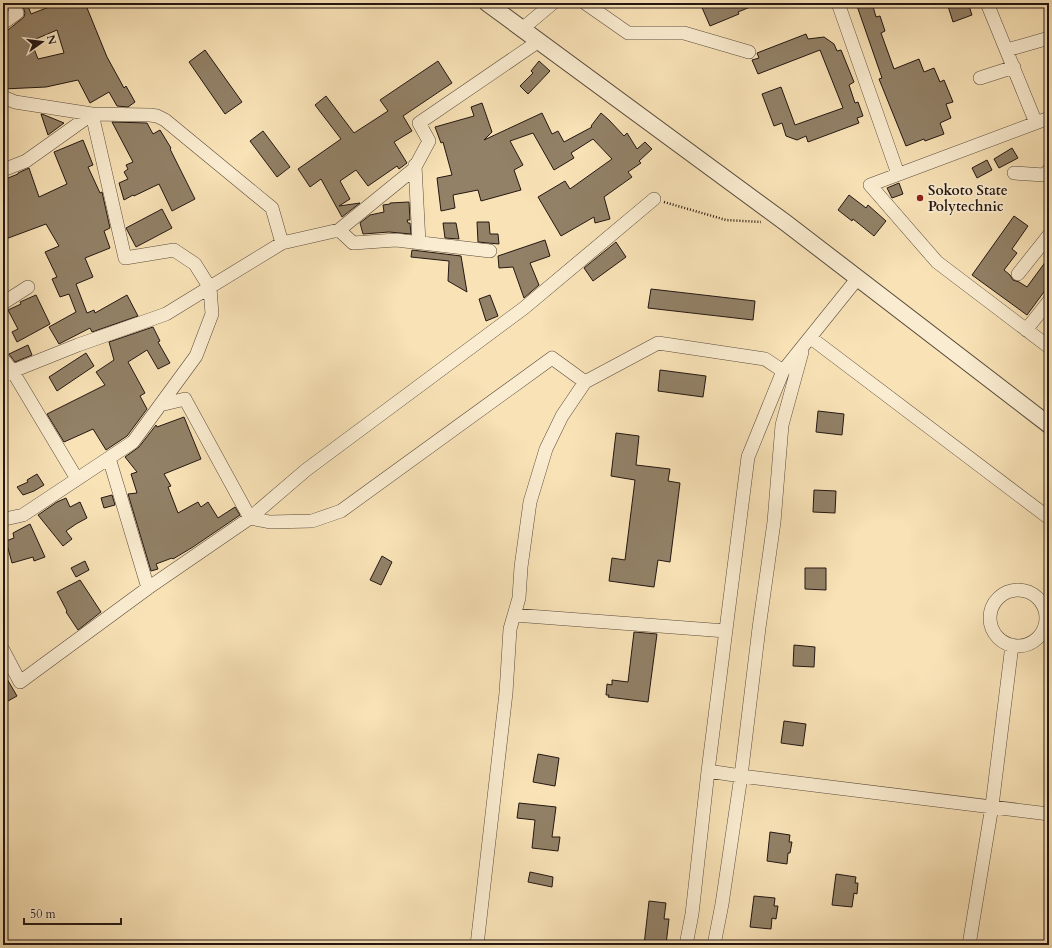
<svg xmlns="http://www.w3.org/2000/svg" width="1052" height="948" viewBox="0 0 1052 948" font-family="Cardo,serif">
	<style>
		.building { fill: #928167; stroke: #241712; fill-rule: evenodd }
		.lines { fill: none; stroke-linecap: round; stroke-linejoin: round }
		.minor-casing { stroke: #594a3b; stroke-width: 14 }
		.tertiary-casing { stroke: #594a3b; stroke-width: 18 }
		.path { stroke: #241712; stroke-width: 2.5; stroke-dasharray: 1 2; stroke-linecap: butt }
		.minor { stroke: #faecd0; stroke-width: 13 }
		.tertiary { stroke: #faecd0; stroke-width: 16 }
		.poi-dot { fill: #8f2418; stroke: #faecd0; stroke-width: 1.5 }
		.labels { text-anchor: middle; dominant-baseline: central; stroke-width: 3.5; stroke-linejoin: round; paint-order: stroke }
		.poi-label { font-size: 14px; font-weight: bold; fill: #241712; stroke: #faecd0; text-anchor: start }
	</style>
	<rect width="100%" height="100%" fill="#f8e2b6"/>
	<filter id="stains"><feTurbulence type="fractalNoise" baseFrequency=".005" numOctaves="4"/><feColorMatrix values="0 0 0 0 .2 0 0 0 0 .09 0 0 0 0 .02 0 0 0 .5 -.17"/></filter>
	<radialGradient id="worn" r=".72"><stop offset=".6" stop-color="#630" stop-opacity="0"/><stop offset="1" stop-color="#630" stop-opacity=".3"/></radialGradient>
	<path class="building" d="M22,3H27L31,14L49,7L48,3H85L107,57L124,88L126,86L135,102L128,107L117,106L109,92L90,103L78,80L46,87L3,89V31L8,30L24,17L25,13ZM57,30L64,53L38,59L31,41Z
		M700,3H760L738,12L739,14L710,26Z
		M856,3H872L876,17L880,16L885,31L881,33L894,69L919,59L924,72L934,68L940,82L944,80L953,102L946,104L951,118L940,123L944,134L925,141L924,139L906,146L879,79L882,78Z
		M947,3H968L972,15L953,22Z
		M806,34L808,39L824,37L834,44L837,51L841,50L854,82L849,85L855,103L858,102L863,116L857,118L859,123L808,142L806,136L797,140L786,136L782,123L774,126L762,94L781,87L795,125L843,108L820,50L758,74L752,60L759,58L757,53Z
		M205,50L242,102L225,114L189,62Z
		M438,61L452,83L403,116L412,131L394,142L407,163L399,169L397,166L368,186L356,170L340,181L350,199L339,206L360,203L342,217L321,179L310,187L298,169L341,139L315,105L326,96L354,133L388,111L380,100Z
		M539,61L550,71L528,94L520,86L533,73L531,71Z
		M482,103L492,132L484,140L542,113L552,134L558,131L564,142L592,127L591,126L601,113L609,120L624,136L627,133L637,149L645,142L652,149L639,161L641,163L628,172L632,177L604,197L610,219L595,223L594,217L561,236L538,197L565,181L570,189L612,159L593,139L571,153L574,158L554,170L533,133L510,141L523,165L514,170L521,190L481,201L478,190L453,195L455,208L441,211L437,178L452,175L443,142L441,143L435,127L474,116L471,107Z
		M41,114H42L64,123L48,135Z
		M112,122L147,123L153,134L160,130L171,148L170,149L195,199L172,211L159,184L134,196L133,195L124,200L119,183L128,179L124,172L128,169L126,165L133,162Z
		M263,131L290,167L277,177L250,141Z
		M83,140L93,165L88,167L100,193L102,192L110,228L104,231L110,248L85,258L93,277L76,284L87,313L94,310L95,313L127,295L138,316L92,332L90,328L59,344L49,327L76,312L69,294L60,297L52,279L57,277L45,252L59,246L46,224L3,240V201L8,199L3,180L18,174V173L29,168L39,197L67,184L54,152Z
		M1012,148L1018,158L999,168L994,159Z
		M987,160L992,170L977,178L972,168Z
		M899,183L903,194L892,198L887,188Z
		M849,195L866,208L868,205L886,221L874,236L853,219L852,221L838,210Z
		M409,202L410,220H407L408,223H410L411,234L389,232L363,234L360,223L370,215L384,212L383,205L390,204V203Z
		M162,209L172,228L136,247L126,228Z
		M1014,216L1028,226L1012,249L1017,253L1004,270L1010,275L1013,280L1019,282L1027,287L1049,257V285L1027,315L972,275Z
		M477,222H489L490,234H498L499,244L478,242Z
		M443,223H456L459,239L445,238Z
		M545,240L550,256L530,263L539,285L524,298L513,267L499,268L498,256Z
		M616,242L626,257L593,281L584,268Z
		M412,250L461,256L467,292L448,281L449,261L411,257Z
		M651,289L755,301L753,320L648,308Z
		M36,295L50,324L17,342L12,332L18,329L8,310L21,304L20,302Z
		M490,295L498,316L486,321L479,299Z
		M153,327L160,341L158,342L170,363L158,369L147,350L128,362L145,393L140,396L147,409L127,436L106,450L93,429L64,442L47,414L105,385L96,372L114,360L109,342Z
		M28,345L32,355L15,362L9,354Z
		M86,353L94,366L57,391L49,377Z
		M660,370L706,376L703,397L658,391Z
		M818,411L844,414L842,435L816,432Z
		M184,417L201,459L164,474L171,486L168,487L178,513L198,502L201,507L208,502L218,518L235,507L240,515L193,547L173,559L172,558L156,564L158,569L151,571L128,494L137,493L131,474L137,472L125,457L139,447L156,425L157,427Z
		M616,433L639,436L636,465L670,469L668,481L680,483L670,562L658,560L654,587L609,581L612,558L625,560L635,480L611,476Z
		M37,474L44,485L34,491L23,495L17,487L28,482L27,480Z
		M814,490L836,491L835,513L813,512Z
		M112,495L115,505L104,508L101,498Z
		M66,498L70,507L80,502L87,518L76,524L66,531L72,539L63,546L38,515L57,502Z
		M30,524L45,557L34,561L33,557L12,563L6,541L14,538L13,533Z
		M382,556L392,562L381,585L370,580Z
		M85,561L89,570L76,577L71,568Z
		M805,568H826V590L805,589Z
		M80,580L101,612L78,630L66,612L67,611L57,592Z
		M634,632L657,634L648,702L608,697L609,695H606L607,684L612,685V680L628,682Z
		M794,645L815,647L814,667L793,666Z
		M3,672L17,696L8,701L3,693Z
		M784,721L806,724L803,746L781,743Z
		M538,754L559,758L555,786L533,782Z
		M519,803L556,807L552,837H560L558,851L532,848L535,820L517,818Z
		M770,832L790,835L789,842H792L790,853H788L787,864L767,861Z
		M530,872L553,877L552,887L528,882Z
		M836,874L856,877L855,883H858L857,894L854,893L852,907L832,905Z
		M754,896L775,898L774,906H778L776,919L772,918L771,929L750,927Z
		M649,901L666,903L664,919H669L666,945H644Z"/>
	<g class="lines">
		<defs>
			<path id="minor" d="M585,3L628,33H684L749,52
				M838,3L898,174
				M987,3L1036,123
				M3,23L17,13L13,3
				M522,29L553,3
				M1007,50L1049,38
				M980,78L1014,67
				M3,97L15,102L92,114L150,115L157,116L165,120L272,208L282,243L339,230L414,169L429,141L419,123L539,41
				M1049,118L870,185L937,262L1049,347
				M415,165L419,243
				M3,170L26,161L92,114L125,258L174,250L195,264L210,288L212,314L196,356L133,442L23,515L5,519L3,517
				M1014,173L1044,175L1049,170
				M339,230L353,243L396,240L490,251
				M1018,274L1049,235
				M3,303L28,287
				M1026,330L1049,301
				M811,338L1049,518
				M3,359L13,372L77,479
				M3,375L78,345L166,314L282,243
				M160,405L185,399L250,518L270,522L312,521L341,511L552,358L585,382
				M109,458L148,588
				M990 618a28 28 0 1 1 56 0a28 28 0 1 1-56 0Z
				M514,615L726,631
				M3,650L20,682L148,588L250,518L306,470L524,308L654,199
				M708,771L741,776L1049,814
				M477,945L506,693L510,629L519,598L521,567L530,502L546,449L562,416L585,382L658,343L765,359L783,371
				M686,945L692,914L708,771L748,457L783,371L857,279
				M714,945L722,904L741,776L759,628L774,522L782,425L802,352
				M969,945L992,806L1012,645"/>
			<path id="tertiary" d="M487,3L786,223L1049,425"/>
		</defs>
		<use href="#minor" class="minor-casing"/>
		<use href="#tertiary" class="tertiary-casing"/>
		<path class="path" d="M664,202L726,220L761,222"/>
		<use href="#minor" class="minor"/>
		<use href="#tertiary" class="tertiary"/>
	</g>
	<circle class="poi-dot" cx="920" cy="198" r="4"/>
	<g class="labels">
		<g class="poi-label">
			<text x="928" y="190">Sokoto State<tspan x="928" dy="16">Polytechnic</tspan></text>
		</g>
	</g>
	<rect width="1052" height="948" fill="none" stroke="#f8e2b6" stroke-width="16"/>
	<rect x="4" y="4" width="1044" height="940" fill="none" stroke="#241712" stroke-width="2"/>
	<rect x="8" y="8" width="1036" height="932" fill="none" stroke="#241712"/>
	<g transform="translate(42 42) rotate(76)" stroke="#faecd0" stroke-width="3" paint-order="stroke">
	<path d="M0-3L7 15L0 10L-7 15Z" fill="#241712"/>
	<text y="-6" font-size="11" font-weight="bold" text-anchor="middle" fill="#241712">N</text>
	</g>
	<path d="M24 918v6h97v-6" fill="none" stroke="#241712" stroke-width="2"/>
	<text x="30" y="918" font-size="12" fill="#241712" stroke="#faecd0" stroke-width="3" paint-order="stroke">50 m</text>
	<rect width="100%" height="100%" filter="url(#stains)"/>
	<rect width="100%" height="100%" fill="url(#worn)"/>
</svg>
